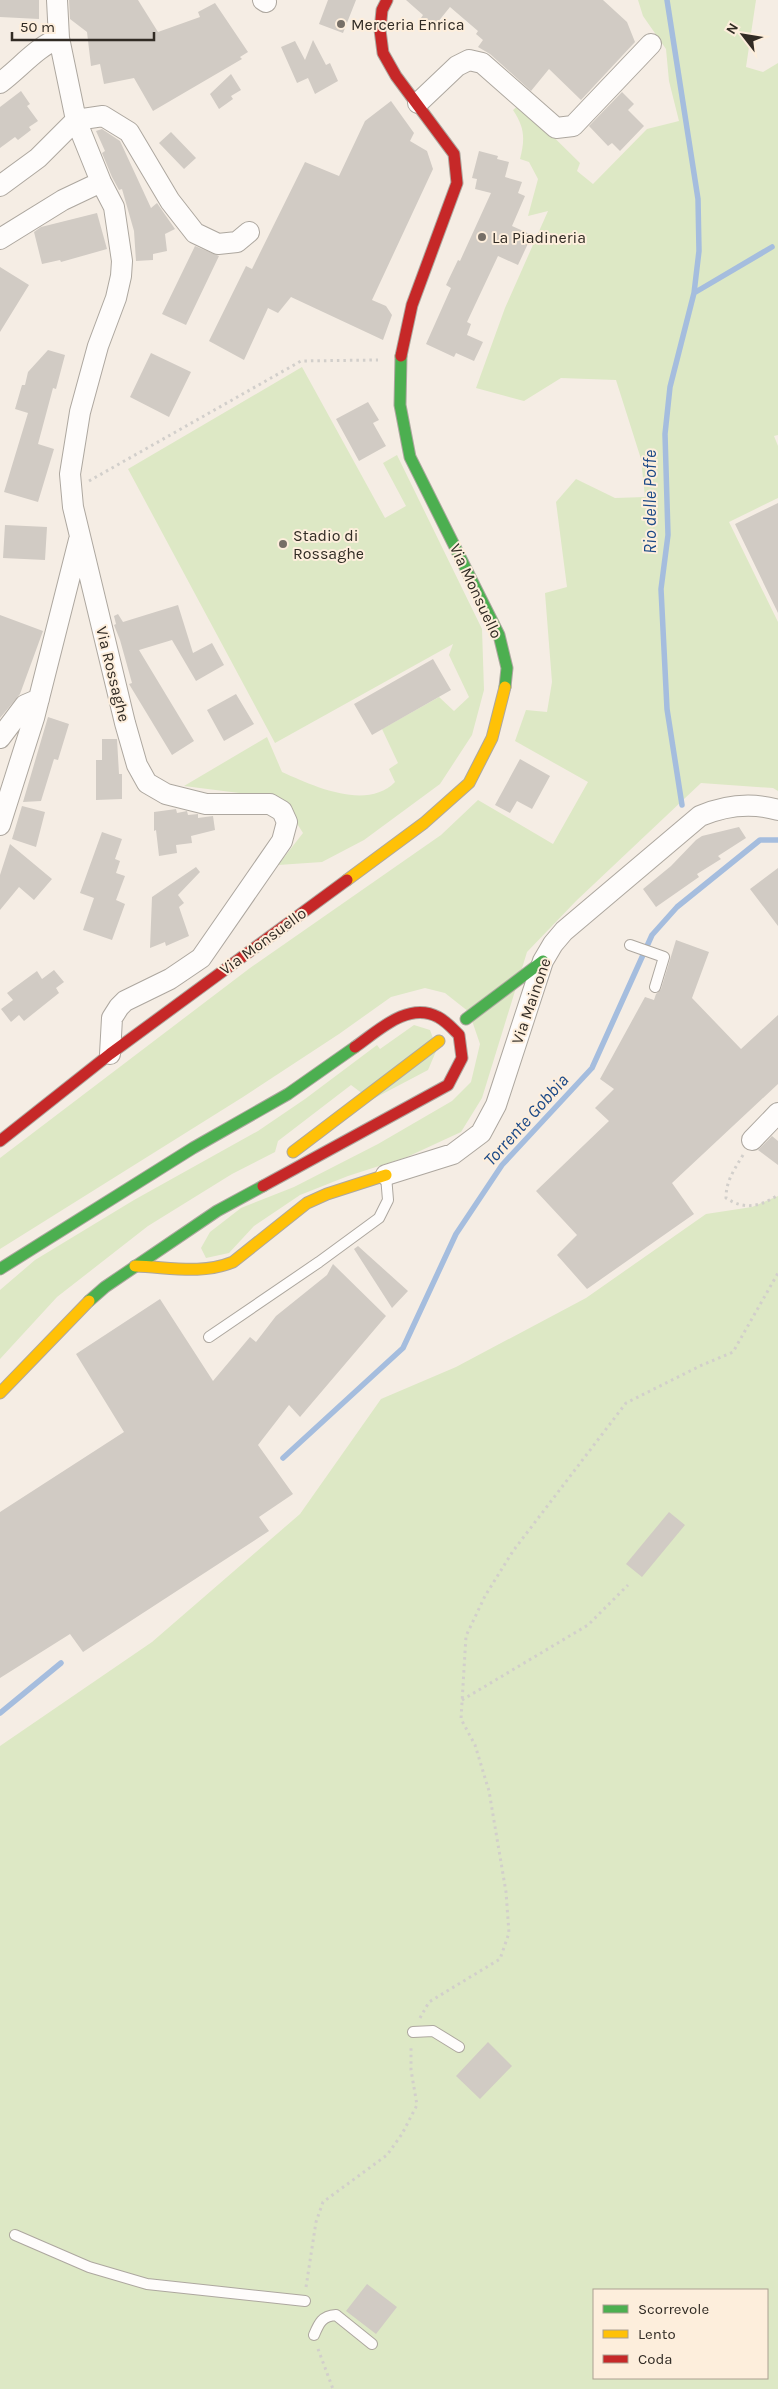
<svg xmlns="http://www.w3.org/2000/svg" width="778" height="2389" viewBox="0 0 778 2389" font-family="Karla,sans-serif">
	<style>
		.green { fill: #dde8c5; fill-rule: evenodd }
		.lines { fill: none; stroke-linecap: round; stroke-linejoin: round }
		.stream { stroke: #a5bdde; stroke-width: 5.5 }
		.building { fill: #d1cbc4 }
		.lane-casing { stroke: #ada79f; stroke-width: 12 }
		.street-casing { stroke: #ada79f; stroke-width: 22 }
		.fast-casing { stroke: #ada79f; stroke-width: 13 }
		.slow-casing { stroke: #ada79f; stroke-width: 13 }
		.jam-casing { stroke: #ada79f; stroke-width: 13 }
		.path { stroke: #d2cfcb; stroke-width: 3; stroke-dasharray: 2.5 4; stroke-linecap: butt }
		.lane { stroke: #fefcfb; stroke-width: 10 }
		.street { stroke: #fefcfb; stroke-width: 20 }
		.fast { stroke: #4caf50; stroke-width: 11 }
		.slow { stroke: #ffc107; stroke-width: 11 }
		.jam { stroke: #c62828; stroke-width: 11 }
		.poi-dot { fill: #766f67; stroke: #fdeedc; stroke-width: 2 }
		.labels { text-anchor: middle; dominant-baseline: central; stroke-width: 4; stroke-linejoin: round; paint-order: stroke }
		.poi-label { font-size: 16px; fill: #312b24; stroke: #fdeedc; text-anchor: start }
		.street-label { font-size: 16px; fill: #312b24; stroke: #fdeedc }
		.water-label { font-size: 18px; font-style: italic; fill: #1b4987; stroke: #fdeedc }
	</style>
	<rect width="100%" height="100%" fill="#f5ede4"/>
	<path class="green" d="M638,0H756L746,67L763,72L778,63V435L774,436L778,446V498L729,522L778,622V791L773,788L701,783L576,901L527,952L482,1098L461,1132L407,1157L348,1176L300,1195L254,1226L229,1253L206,1258L201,1248L210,1232L241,1208L294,1187L378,1144L452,1101L471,1082L480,1044L469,1012L445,993L425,988L391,997L339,1034L243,1097L0,1249V1158L250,968L441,835L478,800L553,844L588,782L515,741L526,710L547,712L552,682L545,593L567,587L556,502L576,479L615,498L645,497L641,459L616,380L561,378L524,401L476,388L505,308L548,211L528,216L538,179L529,162L520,159C525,139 525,128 513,110L520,104L580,163L577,171L593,184L647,129L679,121L669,81L666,49L643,16Z
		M302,367L385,518L406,506L383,463L397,455L482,629L484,690L472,735L440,784L364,840L322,862L278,865L303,833L289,811L255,795L184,786L267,737L282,772C313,786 367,811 395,782L389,769L398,763L382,729L439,697L454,711L469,697L449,655L453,644L275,743L128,469Z
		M414,1025L430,1030L437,1049L428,1070L371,1100L351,1085L278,1141L275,1152L232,1174L148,1226L57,1297L0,1359V1290L35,1260L134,1200L258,1131L305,1099L377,1045L380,1049Z
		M778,1196V2389H0V1746L152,1642L300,1514L381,1399L456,1367L586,1298L706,1214L752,1207ZM594,2290H767V2378H594Z"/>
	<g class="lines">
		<path class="stream" d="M667,0L698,199L699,251L694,293
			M682,805L667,709L661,589L668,535L665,434L670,387L694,293L772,247
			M283,1458L403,1348L456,1234L502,1165L592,1068L652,935L677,907L760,840H778
			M0,1713L61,1663"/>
	</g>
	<path class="building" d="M0,0H39V19L0,17Z
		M69,0H138L158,32L200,17L198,12L215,3L248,52L240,57L242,59L153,111L134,78L104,84L100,64L91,66L87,32L70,19Z
		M328,0H356L343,33L319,24Z
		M406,0H603L627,22L635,42L581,100L549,69L531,91L490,54L478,47L483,40L476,34L478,31L450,7L433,28L421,18L423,15Z
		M313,40L326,65L330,63L338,81L315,94L308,78L297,83L281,47L295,41L305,60Z
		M231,74L241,90L231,96L233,99L219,109L210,94Z
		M21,91L30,104L27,106L38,121L29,127L31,130L18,140L15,137L0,148V107Z
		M622,92L634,104L628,110L644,126L620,151L612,143L608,146L589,126Z
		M391,101L414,133L410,141L427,151L433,169L372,300L386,306L392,315L383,340L291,297L278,313L268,308L244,360L209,341L246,266L252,269L305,162L339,176L365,121Z
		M102,129L120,141L151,208L157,203L175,229L165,234L167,251L153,254V260L136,261L134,231L122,189L119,190L112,177L102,153L105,151L96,131Z
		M171,132L196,158L184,169L159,143Z
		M479,151L498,156L497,159L509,162L505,177L522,182L518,193L525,196L512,226L532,235L518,265L498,256L467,322L471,324L467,335L483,342L474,361L456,353L454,357L426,344L451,288L446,285L458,260L460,261L491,193L475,189L477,179L472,178Z
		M97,213L107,249L61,262L60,260L42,264L34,232L41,227Z
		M195,246L219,256L186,325L162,314Z
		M0,267L29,285L0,332Z
		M48,350L65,355L56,389L53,388L38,444L54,449L38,502L4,492L28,413L15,409L22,385H25L28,372Z
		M151,353L191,372L169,417L130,397Z
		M368,402L379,420L373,423L386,446L359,461L336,419Z
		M778,503V613L735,524Z
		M5,525L47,527L45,560L3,558Z
		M178,605L193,653L212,643L224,665L196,681L172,640L139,650L194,741L172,755L129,684L132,683L120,640L114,625L116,624L114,616L118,614L123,622Z
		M0,615L43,631L20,694L0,718Z
		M433,659L451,690L372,735L354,704Z
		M236,694L254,724L224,741L207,710Z
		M48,717L69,724L58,760L54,759L41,801L23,802Z
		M102,739H117L119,774H122V799L96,800V760H102Z
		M520,759L550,776L532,809L517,801L510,813L495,805Z
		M22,806L45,812L36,847L12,839Z
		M176,809L177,813L187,811L188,815L198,814V818L213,816L215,830L191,836L192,843L176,845L177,853L159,856L156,830L154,831V812Z
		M739,827L746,838L718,856L721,859L697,874L699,877L656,907L643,889L671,866L696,840L702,836Z
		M102,832L122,839L115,859L120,861L116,873L125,876L116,900L125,904L112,940L83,930L94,898L80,893Z
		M10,844L52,879L34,900L19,887L0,910V875Z
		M196,867L200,872L178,895L184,903L179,907L189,936L166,946L165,942L150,948L152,897Z
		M778,868V926L750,889Z
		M676,940L709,952L692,998L741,1049L778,1015V1084L672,1183L694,1214L587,1289L557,1255L577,1235L536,1191L609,1121L595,1108L614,1089L600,1079L645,997L654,1000L656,994L661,989Z
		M54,970L64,982L56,988L59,993L24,1021L19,1015L11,1022L1,1009L13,1000L7,993L37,971L42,979Z
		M772,1136L778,1141V1165L758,1150Z
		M358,1246L408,1291L392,1308L354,1249Z
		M333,1264L386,1316L300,1417L289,1405L258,1445L293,1494L259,1517L269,1531L83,1652L70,1634L0,1678V1512L124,1432L76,1354L160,1299L213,1381L250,1337L256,1342L276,1316L327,1275Z
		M669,1512L685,1525L642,1577L626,1564Z
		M488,2042L512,2066L480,2099L456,2076Z
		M367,2284L397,2307L376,2334L346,2311Z"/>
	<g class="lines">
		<defs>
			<path id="lane" d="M630,945L664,957L655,987
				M209,1337L319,1262L379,1218L388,1200L386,1176
				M413,2032L433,2031L459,2047
				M15,2235L89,2267L147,2284L305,2301
				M314,2335C319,2323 322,2316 336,2315L372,2344"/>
			<path id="street" d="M57,0L59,38L76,120L101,182L114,207L122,261L121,276L116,298L98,346L80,412L70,474L73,507L125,723L137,765L147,783L166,794L206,804H270L282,811L287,822L282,841L201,958L170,979L125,1001L119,1007L112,1018L110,1054
				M263,0L266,2
				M0,83C20,68 37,47 59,38
				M418,103L457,66L469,60L482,63L556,128L573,126L651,44
				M0,186L38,158L76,120L103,116L129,132L170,201L195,233L218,244L237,242L249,232
				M0,239L63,200L101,182
				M0,738L25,705L39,699
				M0,825L34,718L79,540
				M752,1140L778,1113
				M386,1175L453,1154L481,1133L496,1105L543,961L553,944L564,931L700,816C726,805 751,802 778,810"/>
			<path id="fast" d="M401,356L400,405L410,457L499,635L507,668L505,687
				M466,1019L543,961
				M0,1269L193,1148L288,1094L355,1047
				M89,1301L105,1287L217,1211L263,1186"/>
			<path id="slow" d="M347,880L424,823L469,783L492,738L505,687
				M293,1152L439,1041
				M135,1266C169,1267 201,1275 233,1262L307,1203L327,1194L386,1175
				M0,1393L89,1301"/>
			<path id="jam" d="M387,0L382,10L380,30L383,53L396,76L454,154L457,183L412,305L401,356
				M0,1141L110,1054L347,880
				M263,1186L448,1085L462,1058L459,1035C453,1029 446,1021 438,1017C408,1001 378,1031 355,1047"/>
		</defs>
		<use href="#lane" class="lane-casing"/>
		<use href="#street" class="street-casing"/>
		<use href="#fast" class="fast-casing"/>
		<use href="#slow" class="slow-casing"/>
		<use href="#jam" class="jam-casing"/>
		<path class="path" d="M89,481L301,361L378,360
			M743,1155C734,1170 726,1181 726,1198C744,1210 760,1207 778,1195
			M462,1700L588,1625L628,1585
			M420,2018L429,2002L500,1959L509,1933L506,1892L489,1791L475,1745L461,1719L466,1636L485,1596L513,1551L626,1403L700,1366L733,1352L778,1273
			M306,2287L316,2222L323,2202L387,2155L402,2134L417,2105L411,2070V2045
			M318,2349L333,2389"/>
		<use href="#lane" class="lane"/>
		<use href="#street" class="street"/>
		<use href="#fast" class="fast"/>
		<use href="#slow" class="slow"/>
		<use href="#jam" class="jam"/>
	</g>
	<g class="poi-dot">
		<circle cx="341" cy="24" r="5"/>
		<circle cx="482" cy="237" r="5"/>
		<circle cx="283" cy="544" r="5"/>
	</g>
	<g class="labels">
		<g class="poi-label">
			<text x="351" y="24">Merceria Enrica</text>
			<text x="492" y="237">La Piadineria</text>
			<text x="293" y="535">Stadio di<tspan x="293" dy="18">Rossaghe</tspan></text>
		</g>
		<g class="street-label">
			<text transform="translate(476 591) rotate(65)">Via Monsuello</text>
			<text transform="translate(113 674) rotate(76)">Via Rossaghe</text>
			<text transform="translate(263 941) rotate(-36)">Via Monsuello</text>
			<text transform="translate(531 1001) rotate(-71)">Via Mainone</text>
		</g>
		<g class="water-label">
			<text transform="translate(650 502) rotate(-90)">Rio delle Poffe</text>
			<text transform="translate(526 1120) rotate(-48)">Torrente Gobbia</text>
		</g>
	</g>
	<rect x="593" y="2289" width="175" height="90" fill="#fdeedc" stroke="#aba092"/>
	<rect x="603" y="2305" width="25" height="8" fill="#4caf50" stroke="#aba092"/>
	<text x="638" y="2314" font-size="15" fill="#312b24">Scorrevole</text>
	<rect x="603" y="2330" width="25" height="8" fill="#ffc107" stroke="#aba092"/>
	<text x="638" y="2339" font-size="15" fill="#312b24">Lento</text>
	<rect x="603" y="2355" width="25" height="8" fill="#c62828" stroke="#aba092"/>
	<text x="638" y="2364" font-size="15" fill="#312b24">Coda</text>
	<g transform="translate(743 35) rotate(301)" stroke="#fdeedc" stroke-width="4" paint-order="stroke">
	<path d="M0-4L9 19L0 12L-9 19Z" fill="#312b24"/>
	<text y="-8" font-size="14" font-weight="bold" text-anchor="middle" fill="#312b24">N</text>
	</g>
	<path d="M12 32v8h142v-8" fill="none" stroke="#312b24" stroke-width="2.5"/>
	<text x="20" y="32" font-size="15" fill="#312b24" stroke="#fdeedc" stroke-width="4" paint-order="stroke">50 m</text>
</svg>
